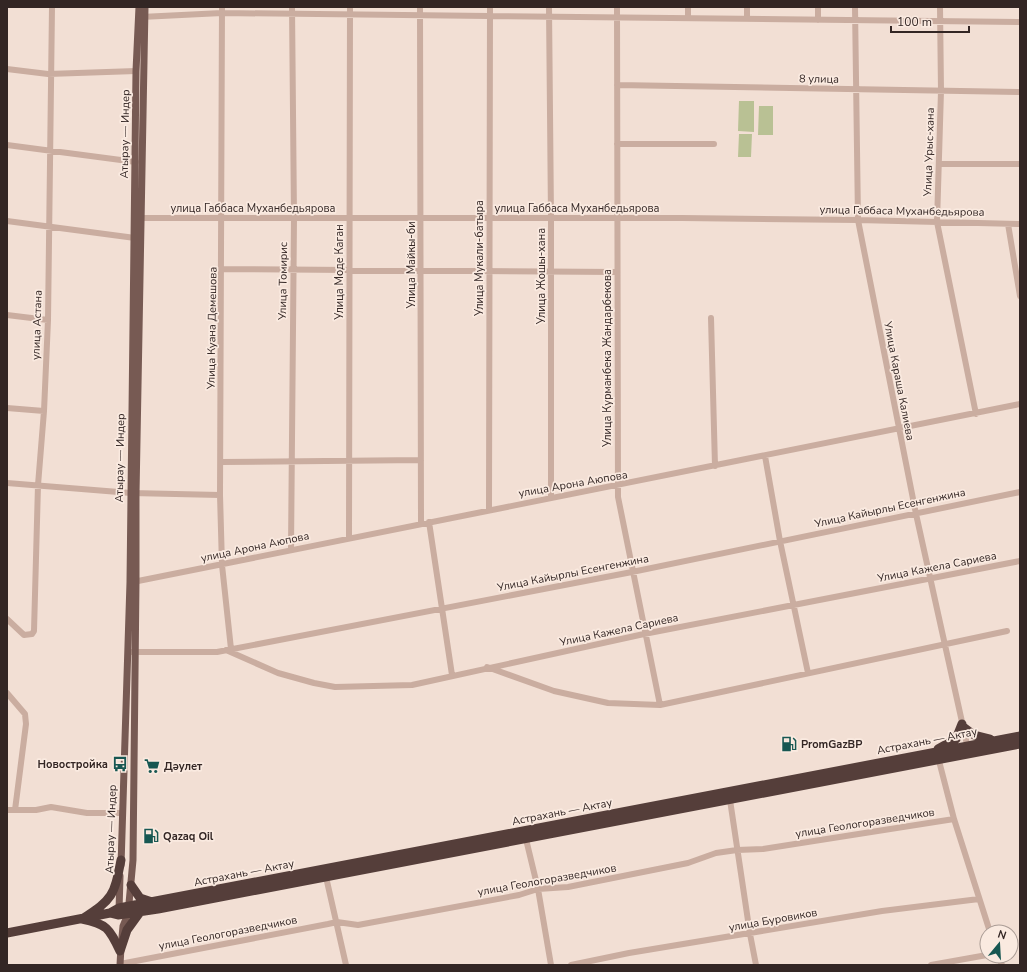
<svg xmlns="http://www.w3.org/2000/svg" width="1027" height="972" viewBox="0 0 1027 972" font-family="'Nunito Sans',sans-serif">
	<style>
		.green { fill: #b9c194 }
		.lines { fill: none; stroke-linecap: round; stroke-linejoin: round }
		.minor { stroke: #caada0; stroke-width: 6 }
		.major { stroke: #775a53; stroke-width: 7 }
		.highway { stroke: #553e3a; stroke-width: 9 }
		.labels { text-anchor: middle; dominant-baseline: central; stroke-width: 3.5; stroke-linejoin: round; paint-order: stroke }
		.street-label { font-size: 11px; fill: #332624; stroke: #faeae0 }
		.poi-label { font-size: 11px; font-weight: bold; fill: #332624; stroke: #faeae0; text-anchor: start }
	</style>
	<rect width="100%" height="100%" fill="#f2dfd4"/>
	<path class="green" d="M739,101H754V132L738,131Z
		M759,106H773V135H758Z
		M739,134H752L751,157H738Z"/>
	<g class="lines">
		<path class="minor" d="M222,7L220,495L222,565L231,649
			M420,7L421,523
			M549,7L551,218V497
			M617,7L618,497L660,705
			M688,7V18
			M855,7L858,220L916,514L968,749
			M940,7L941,91L937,222L976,414
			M141,17L222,13L1020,22
			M747,18V7
			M818,20V7
			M7,69L48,74L136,71
			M617,85L1020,92
			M617,144H714
			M7,145L136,162
			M939,164H1020
			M138,218H682L858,220L1020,224
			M7,221L135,238
			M1008,224L1020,296
			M222,269L617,272
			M7,315L48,320
			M711,318L715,466
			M7,408L44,411
			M765,456L780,541L808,673
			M221,462L421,460
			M7,483L131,493L220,495
			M489,510L490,7
			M429,522L452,675
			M349,538L350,7
			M291,549L294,218L292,7
			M133,582L1020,404
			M7,619L24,635L32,634L34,631L38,485L44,411L48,320L52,7
			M226,650L278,673L314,683L335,687L412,685L644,634L1020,561
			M131,652H217L632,572L1020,492
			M487,667L554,691L608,703L660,705L1007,631
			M7,693L25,714L26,724L15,810
			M938,757L954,819L990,932
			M730,800L750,934L756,965
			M7,810H36L51,807L87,813H122
			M525,835L538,889L551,965
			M326,877L346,965
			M998,956L1002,965
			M120,964L328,924L337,922L358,925L519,895L538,889L568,887L688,863L716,853L737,850L763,849L954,819
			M571,965L629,953L882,911L979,899
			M931,965L987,955"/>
		<path class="major" d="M121,865L130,582L136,71L139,7
			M119,911L120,876
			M122,937L123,926L128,914L133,860L136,581V494L145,7
			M120,965L121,947"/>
		<path class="highway" d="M962,726L974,735L990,739
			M938,749L956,739L962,724
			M121,860C114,896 113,899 82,919C107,924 109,928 120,951L127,930L140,912
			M131,885L140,898L152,902
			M110,913L118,915L158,909L1020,744
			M7,933L110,913L119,908L1020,736"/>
	</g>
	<defs>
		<symbol id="fuel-bare" viewBox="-9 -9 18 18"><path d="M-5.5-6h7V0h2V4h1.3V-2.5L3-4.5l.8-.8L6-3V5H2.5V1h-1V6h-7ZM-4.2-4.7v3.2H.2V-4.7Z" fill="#175752" stroke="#faeae0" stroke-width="2.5" paint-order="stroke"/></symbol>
		<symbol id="bus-bare" viewBox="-9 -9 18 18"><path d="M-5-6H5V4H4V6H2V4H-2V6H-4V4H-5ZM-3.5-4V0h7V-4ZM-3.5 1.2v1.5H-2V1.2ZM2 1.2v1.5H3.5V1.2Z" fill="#175752" stroke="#faeae0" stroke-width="2.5" paint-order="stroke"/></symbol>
		<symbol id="supermarket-bare" viewBox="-9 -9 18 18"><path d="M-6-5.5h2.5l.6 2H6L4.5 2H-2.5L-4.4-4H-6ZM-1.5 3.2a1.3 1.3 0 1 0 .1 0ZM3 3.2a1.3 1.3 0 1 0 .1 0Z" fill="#175752" stroke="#faeae0" stroke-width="2.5" paint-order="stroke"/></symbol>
	</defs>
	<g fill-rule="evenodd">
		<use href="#fuel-bare" x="778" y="733" width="22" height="22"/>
		<use href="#bus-bare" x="109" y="753" width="22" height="22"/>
		<use href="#supermarket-bare" x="141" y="755" width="22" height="22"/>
		<use href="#fuel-bare" x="140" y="825" width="22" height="22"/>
	</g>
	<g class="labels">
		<g class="street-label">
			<text transform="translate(819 79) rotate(1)">8 улица</text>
			<text transform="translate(125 134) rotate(-89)">Атырау — Индер</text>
			<text transform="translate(929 152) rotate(-88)">Улица Урыс-хана</text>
			<text x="253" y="208">улица Габбаса Муханбедьярова</text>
			<text x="577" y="208">улица Габбаса Муханбедьярова</text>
			<text transform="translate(902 211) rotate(1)">улица Габбаса Муханбедьярова</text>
			<text transform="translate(479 258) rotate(-90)">Улица Мукали-батыра</text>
			<text transform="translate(411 265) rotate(-90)">Улица Майкы-би</text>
			<text transform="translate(339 272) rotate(-90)">Улица Моде Каган</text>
			<text transform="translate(541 276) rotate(-90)">Улица Жошы-хана</text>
			<text transform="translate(283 281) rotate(-89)">Улица Томирис</text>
			<text transform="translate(37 325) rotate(-88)">улица Астана</text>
			<text transform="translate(212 328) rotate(-89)">Улица Куана Демешова</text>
			<text transform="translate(607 358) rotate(-90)">Улица Курманбека Жандарбекова</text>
			<text transform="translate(899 381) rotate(79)">Улица Караша Калиева</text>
			<text transform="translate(120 458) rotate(-89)">Атырау — Индер</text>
			<text transform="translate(573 484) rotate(-10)">улица Арона Аюпова</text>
			<text transform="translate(890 508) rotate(-12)">Улица Кайырлы Есенгенжина</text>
			<text transform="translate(255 547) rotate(-12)">улица Арона Аюпова</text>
			<text transform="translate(937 567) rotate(-11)">Улица Кажела Сариева</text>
			<text transform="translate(573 573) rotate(-11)">Улица Кайырлы Есенгенжина</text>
			<text transform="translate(619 630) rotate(-12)">Улица Кажела Сариева</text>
			<text transform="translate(927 741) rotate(-11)">Астрахань — Актау</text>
			<text transform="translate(562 812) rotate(-11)">Астрахань — Актау</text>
			<text transform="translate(865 823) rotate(-9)">улица Геологоразведчиков</text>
			<text transform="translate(111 829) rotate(-88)">Атырау — Индер</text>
			<text transform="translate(244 873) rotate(-11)">Астрахань — Актау</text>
			<text transform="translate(547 880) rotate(-10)">улица Геологоразведчиков</text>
			<text transform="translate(773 920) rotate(-10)">улица Буровиков</text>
			<text transform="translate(228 933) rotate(-11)">улица Геологоразведчиков</text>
		</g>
		<g class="poi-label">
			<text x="801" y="744">PromGazBP</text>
			<text x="108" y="764" text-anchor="end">Новостройка</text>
			<text x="164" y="766">Дәулет</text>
			<text x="163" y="836">Qazaq Oil</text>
		</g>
	</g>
	<rect width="1027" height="972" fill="none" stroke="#332624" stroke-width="16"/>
	<g transform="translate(999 944) rotate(18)"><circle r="19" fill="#faeae0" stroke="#aa9c95"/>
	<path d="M0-3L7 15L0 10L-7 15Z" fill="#175752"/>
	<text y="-6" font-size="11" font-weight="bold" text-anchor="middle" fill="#332624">N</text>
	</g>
	<path d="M891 26v6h78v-6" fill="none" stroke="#332624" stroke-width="2"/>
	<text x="897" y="26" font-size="12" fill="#332624" stroke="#faeae0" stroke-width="3" paint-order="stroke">100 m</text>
</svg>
